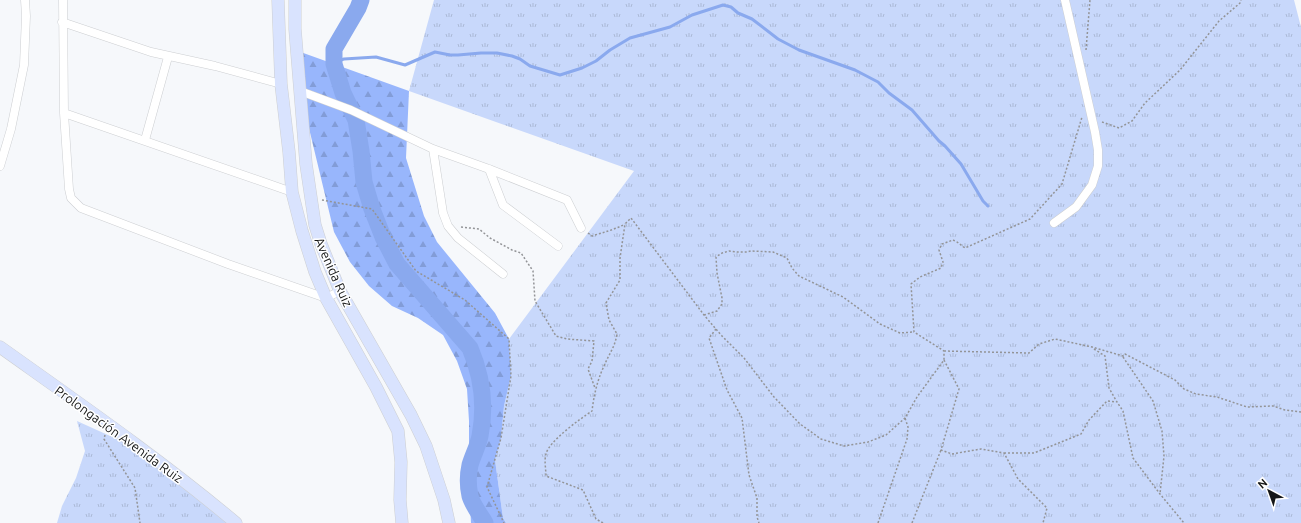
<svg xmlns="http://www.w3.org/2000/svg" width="1301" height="523" viewBox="0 0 1301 523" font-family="Ubuntu,sans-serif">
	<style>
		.grass { fill: url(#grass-tufts) }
		.forest { fill: url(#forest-firs) }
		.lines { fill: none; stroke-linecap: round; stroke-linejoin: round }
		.stream { stroke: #8aa9ee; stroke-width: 3 }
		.river { stroke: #8aa9ee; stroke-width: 17 }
		.street-casing { stroke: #cdcfd2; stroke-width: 9 }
		.secondary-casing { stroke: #cdcfd2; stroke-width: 13 }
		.path { stroke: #939497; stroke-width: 1.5; stroke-dasharray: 2 2; stroke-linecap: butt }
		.street { stroke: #fff; stroke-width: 8 }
		.secondary { stroke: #d9e3fe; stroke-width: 12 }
		.labels { text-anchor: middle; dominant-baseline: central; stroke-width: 3; stroke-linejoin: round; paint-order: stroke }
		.street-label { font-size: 13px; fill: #151617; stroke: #fff }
	</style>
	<defs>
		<pattern id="grass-tufts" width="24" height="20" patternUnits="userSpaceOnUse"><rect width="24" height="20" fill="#c8d8fb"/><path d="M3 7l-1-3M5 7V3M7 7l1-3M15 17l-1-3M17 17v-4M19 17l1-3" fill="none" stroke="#abb9d6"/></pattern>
		<pattern id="forest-firs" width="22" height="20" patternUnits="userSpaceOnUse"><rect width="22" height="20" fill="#98b6fc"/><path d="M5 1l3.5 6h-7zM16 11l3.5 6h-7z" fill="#829cd7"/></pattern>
	</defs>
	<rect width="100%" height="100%" fill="#f6f8fb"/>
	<path class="grass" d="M434,0H1294L1301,27V523H506L503,518L495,460L501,438L504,406L511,376L509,339L634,171L409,91Z
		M77,421L163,460L234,523H57L62,506L76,478L85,451Z"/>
	<path class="forest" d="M295,50L409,91L406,158L424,216L437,242L495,313L509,339L511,376L504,406L501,438L495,460L503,518L506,523H471L469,483V421L467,389L457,361L443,335L418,318L392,306L369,286L350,262L334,232L300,91Z"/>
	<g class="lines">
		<path class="stream" d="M334,64L337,61L344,59L376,57L405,65L435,52L450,55H458L481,53H497L512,56L520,59L530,66L560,75L582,68L596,61L610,50L630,38L670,27L692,15L723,5L731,7L738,13L752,19L778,39L799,50L855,70L878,82L889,93L912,110L939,141L945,146L961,164L983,201L988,206"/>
		<path class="river" d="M361,0L358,8L334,49V64L343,93L356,120L361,151L364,182L372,209L383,237L397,264L470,348C482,376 486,405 480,436C478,446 473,455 470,465C468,474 468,487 470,496C472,504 481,516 485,523"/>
		<defs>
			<path id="street" d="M63,0L64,113L69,189L71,198L81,208L228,264L326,298L340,291
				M62,22L151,52L215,66L281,84
				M300,91L351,110L433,149L489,169L567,200L581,228
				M64,113L292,192
				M145,140L168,57
				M433,149L443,213L448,226L458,238L503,274
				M0,166L11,129L24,65L26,16L25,0
				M489,169L503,205L558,246
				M1054,223L1076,207L1092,185L1098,166V150L1095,132L1065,0"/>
			<path id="secondary" d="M278,0L281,84L289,152L292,192L302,231L315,272L326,298L376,387L398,431L401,462L400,500L402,523
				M295,0V29L306,164L315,225L321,244L340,291L411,415L426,446L444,500L449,523
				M0,347C80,404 161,460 236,523"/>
		</defs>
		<use href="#street" class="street-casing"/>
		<use href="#secondary" class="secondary-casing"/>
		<path class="path" d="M1086,50L1090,0
			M1102,122L1119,128L1132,121L1145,103L1180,70L1219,21L1240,3L1241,0
			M322,200L372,209L416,271L465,300L509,339L511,376L501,438L487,487L504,523
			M461,227L479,229L490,238L512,250L521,253L533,271L535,301L556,336L567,339L594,341L592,361L588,369L595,388
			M588,233L592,236C604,232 614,230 625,224
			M704,315L717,311L722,304V298L717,273L716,257L722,253L729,251L737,252H747L751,251L773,252L787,258L792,268L799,276L843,297L880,324L900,333L913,332
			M716,329L709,338L727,390L742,418L749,475L757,498V517L759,523
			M1094,349L1105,356L1109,388L1117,402L1123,411L1133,458L1160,494L1184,523
			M944,351L1029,353L1039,344L1055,339L1092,347L1123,356L1125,354L1175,380L1184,389L1196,394L1217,397L1247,407L1273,406L1285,410L1301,412
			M1123,357L1153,401L1162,431L1164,456L1160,494
			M944,360L959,389L941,450L952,454L981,449L1004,453L1018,479L1047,508L1043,523
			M105,435L104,439L135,488L140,523
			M1004,453H1034L1081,434L1089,420L1107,401L1116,402
			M603,523L596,519L583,490L546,476C546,470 544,460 546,454C549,441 580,419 592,411C594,395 597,381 604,366C609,354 615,347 617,334L609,320L606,303L620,280V258L625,224L631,218L704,315L721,335L744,358L774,397L800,424L821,439L844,446L868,442L886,435L905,418L917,397L944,360V351L914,332L911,284L920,277L941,268L943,262L939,250L942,244L953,240L957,242L965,248L1030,219L1062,184L1082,117
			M878,523L907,439L908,427L905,418
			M912,523L941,450"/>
		<use href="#street" class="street"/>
		<use href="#secondary" class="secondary"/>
	</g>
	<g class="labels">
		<g class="street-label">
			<text transform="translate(334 272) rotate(66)">Avenida Ruiz</text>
			<text transform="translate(119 434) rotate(36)">Prolongación Avenida Ruiz</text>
		</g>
	</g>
	<g transform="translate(1269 491) rotate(319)" stroke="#ffffff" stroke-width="3" paint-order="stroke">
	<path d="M0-3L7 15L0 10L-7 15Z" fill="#151617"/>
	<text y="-6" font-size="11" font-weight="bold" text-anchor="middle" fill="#151617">N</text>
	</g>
</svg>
